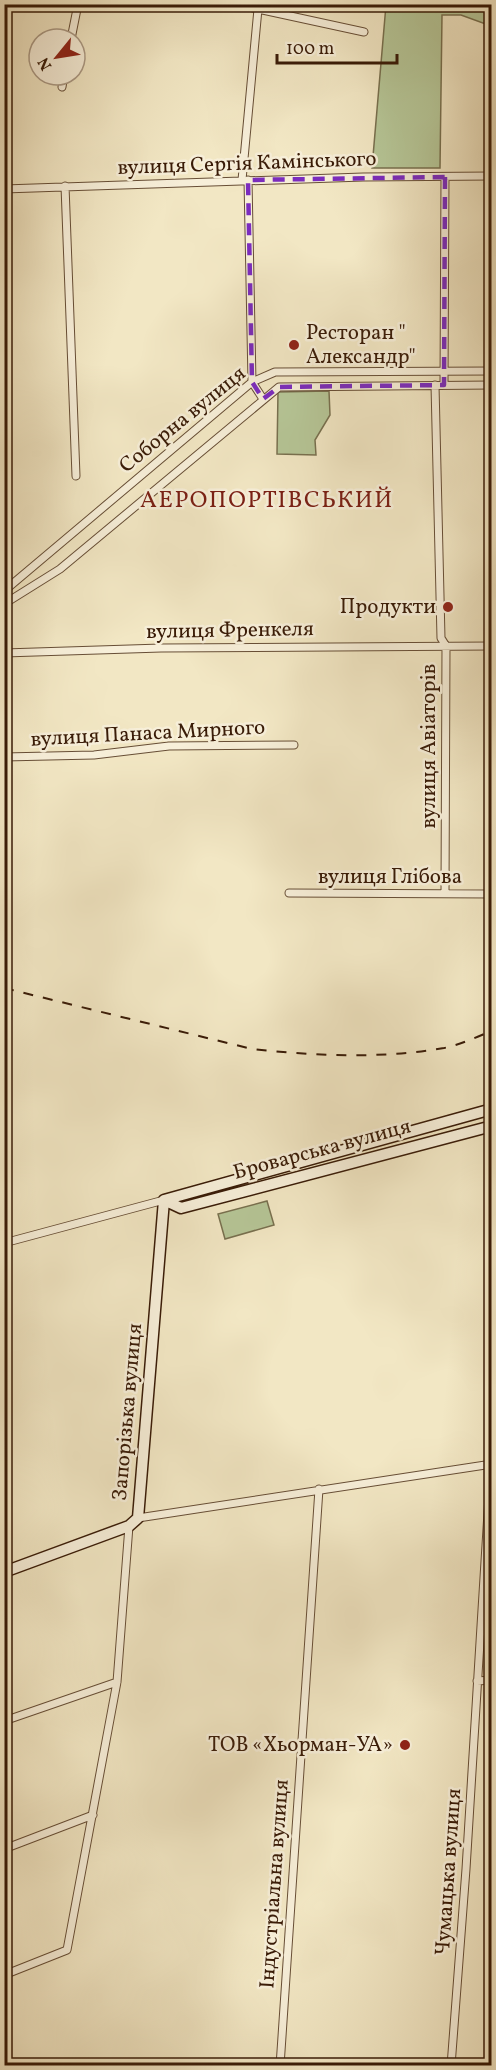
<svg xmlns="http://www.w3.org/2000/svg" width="496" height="2070" viewBox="0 0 496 2070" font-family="Vollkorn,serif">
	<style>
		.green { fill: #b6c697; stroke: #78704f; stroke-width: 1.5 }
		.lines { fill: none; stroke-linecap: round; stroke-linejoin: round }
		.street-casing { stroke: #674e36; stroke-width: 9 }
		.secondary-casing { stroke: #391b07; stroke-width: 13 }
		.street { stroke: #f7efd9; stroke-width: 7 }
		.secondary { stroke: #f7efd9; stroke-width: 10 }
		.rail { stroke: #391b07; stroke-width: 2; stroke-dasharray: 10 10; stroke-linecap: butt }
		.marked { fill: none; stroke: #7b2cbf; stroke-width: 4.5; stroke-dasharray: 12 8; stroke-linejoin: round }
		.poi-dot { fill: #8f2418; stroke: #f7efd9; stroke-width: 2 }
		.labels { text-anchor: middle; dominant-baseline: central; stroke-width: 5; stroke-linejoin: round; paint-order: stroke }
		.street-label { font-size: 21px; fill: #391b07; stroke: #f7efd9 }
		.poi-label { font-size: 21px; fill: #391b07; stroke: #f7efd9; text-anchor: end }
		.quarter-label { font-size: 24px; letter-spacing: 1.5px; fill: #7a1f14; stroke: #f7efd9 }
	</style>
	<rect width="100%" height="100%" fill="#f2e7c4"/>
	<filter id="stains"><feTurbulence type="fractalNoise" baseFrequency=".00333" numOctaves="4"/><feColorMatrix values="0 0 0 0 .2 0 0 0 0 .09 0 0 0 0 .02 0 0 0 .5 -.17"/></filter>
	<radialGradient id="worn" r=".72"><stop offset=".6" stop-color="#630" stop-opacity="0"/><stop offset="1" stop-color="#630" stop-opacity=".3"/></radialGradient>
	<path class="green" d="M386,5H491V26L461,15H442L440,168H372Z
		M329,391L330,415L315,440L316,455L277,454L278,392Z
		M267,1201L274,1225L225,1239L218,1214Z"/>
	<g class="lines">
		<defs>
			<path id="street" d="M236,4L258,9
				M71,39L78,4
				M62,87L64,75
				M242,180L258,9L364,32
				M248,180L252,382L263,399
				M65,186L76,476
				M4,189L363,177L492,176
				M435,385L441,638L446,646L445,893
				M444,385L445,177
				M4,591L252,382L275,372L492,371
				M4,604L60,569L279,387L492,385
				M4,653L161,648L492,646
				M4,757L94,755L169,746L294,745
				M289,893L492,894
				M4,1243L164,1200
				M138,1518L492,1464
				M477,1681L492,1680
				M4,1721L117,1682
				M4,1849L93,1815
				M4,1975L67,1950L117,1682L129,1526
				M280,2066L319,1489
				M451,2066L466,1869L491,1464"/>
			<path id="secondary" d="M164,1200L181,1208L492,1126
				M164,1200L492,1109
				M4,1572L129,1526L138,1518L164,1200"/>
		</defs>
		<use href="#street" class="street-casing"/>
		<use href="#secondary" class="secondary-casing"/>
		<use href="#street" class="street"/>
		<use href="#secondary" class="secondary"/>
		<path class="rail" d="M4,988L252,1049C316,1056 380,1059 444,1048C460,1045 476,1037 492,1031"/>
	</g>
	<path class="marked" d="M445,177L444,385L279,387L263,399L252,382L248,180Z"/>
	<g class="poi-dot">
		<circle cx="294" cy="345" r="6"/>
		<circle cx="448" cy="607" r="6"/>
		<circle cx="405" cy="1745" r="6"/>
	</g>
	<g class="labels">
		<g class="street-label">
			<text transform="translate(247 164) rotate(-2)">вулиця Сергія Камінського</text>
			<text transform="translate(183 420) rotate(-39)">Соборна вулиця</text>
			<text transform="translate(230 631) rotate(-1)">вулиця Френкеля</text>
			<text transform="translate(148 734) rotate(-3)">вулиця Панаса Мирного</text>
			<text transform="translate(429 746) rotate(-90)">вулиця Авіаторів</text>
			<text x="390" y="877">вулиця Глібова</text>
			<text transform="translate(322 1150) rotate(-15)">Броварська вулиця</text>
			<text transform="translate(128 1412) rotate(-85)">Запорізька вулиця</text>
			<text transform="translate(449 1872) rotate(-86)">Чумацька вулиця</text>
			<text transform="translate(275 1884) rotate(-86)">Індустріальна вулиця</text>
		</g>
		<g class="poi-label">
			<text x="306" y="333" text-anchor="start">Ресторан "<tspan x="306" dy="24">Александр"</tspan></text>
			<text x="436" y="607">Продукти</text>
			<text x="393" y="1745">ТОВ «Хьорман-УА»</text>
		</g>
		<g class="quarter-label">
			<text x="267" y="501">АЕРОПОРТІВСЬКИЙ</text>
		</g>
	</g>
	<rect width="496" height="2070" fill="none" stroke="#f2e7c4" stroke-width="24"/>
	<rect x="6" y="6" width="484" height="2058" fill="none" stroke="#391b07" stroke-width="3"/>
	<rect x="12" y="12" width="472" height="2046" fill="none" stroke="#391b07" stroke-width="1.5"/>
	<g transform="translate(57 57) rotate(240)"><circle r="28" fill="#f7efd9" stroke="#ab9a85" stroke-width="1.5"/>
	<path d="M0-4.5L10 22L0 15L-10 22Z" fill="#8f2418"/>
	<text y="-9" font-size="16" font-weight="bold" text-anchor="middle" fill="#391b07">N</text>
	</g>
	<path d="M277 54v9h120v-9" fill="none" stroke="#391b07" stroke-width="3"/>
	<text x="286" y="54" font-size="18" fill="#391b07" stroke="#f7efd9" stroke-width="4.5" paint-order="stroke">100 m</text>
	<rect width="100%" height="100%" filter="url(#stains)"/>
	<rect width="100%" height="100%" fill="url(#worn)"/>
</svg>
